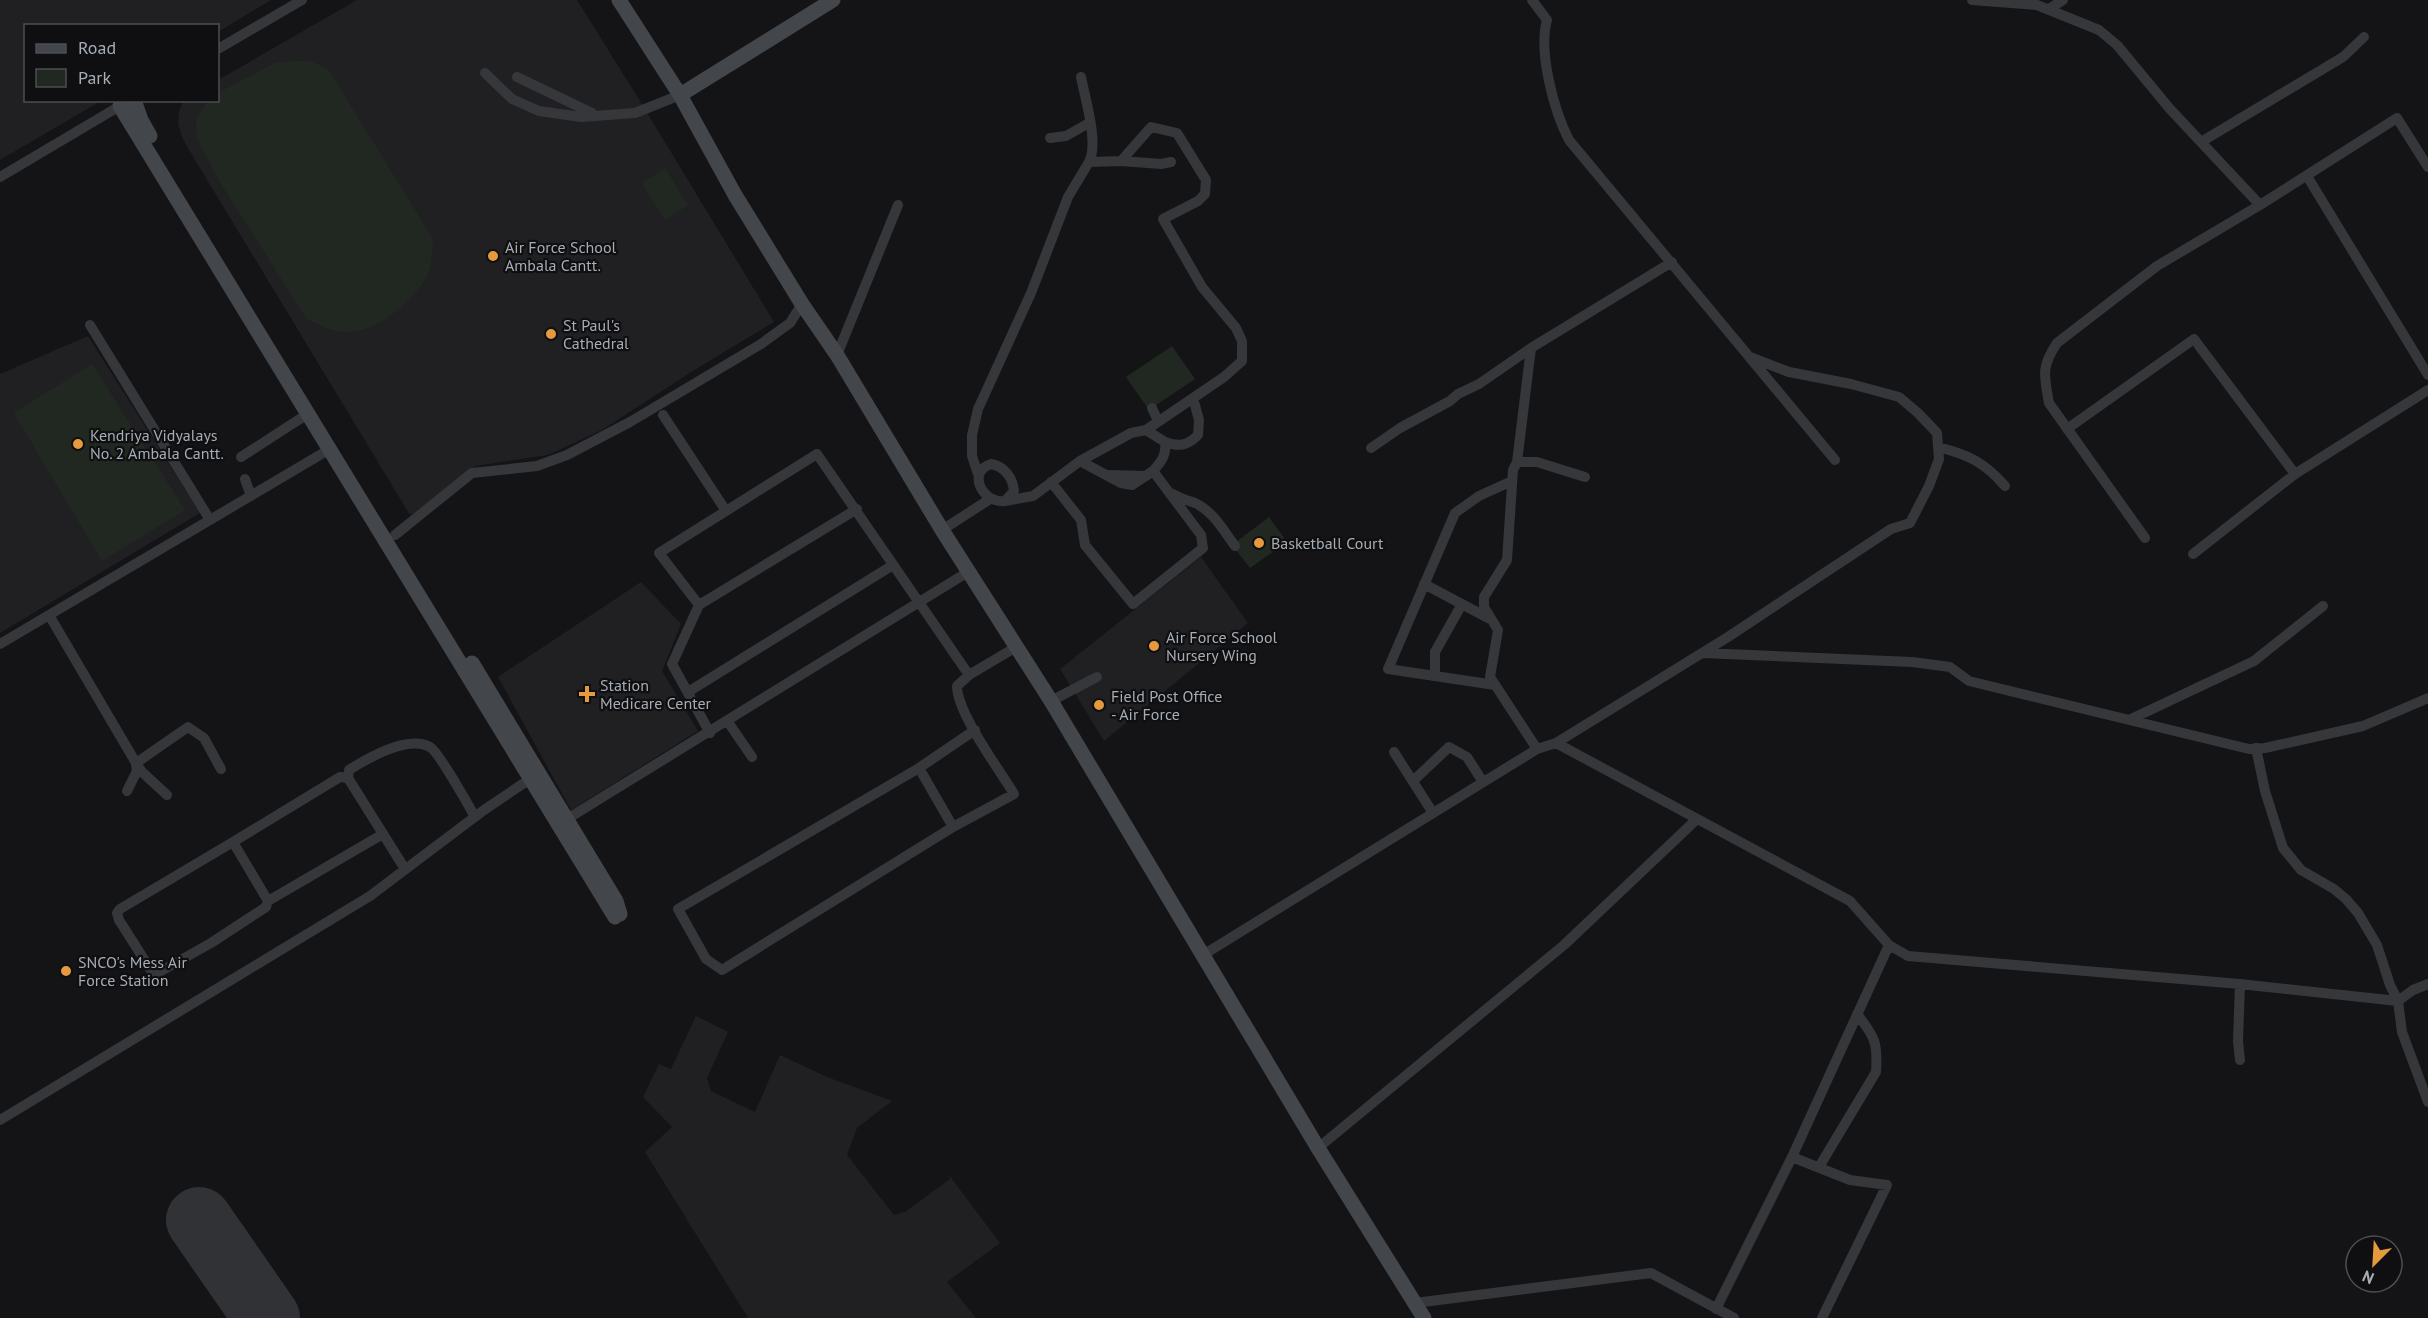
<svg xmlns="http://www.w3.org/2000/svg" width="2428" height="1318" viewBox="0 0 2428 1318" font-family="'PT Sans',sans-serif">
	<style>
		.built { fill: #202023 }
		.green { fill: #212821 }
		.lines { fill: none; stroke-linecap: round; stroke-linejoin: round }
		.runway { stroke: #313236; stroke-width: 66 }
		.street { stroke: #35373a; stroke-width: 10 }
		.secondary { stroke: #43464a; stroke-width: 15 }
		.poi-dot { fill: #e59b3d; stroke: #0f0f11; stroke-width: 2 }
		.labels { text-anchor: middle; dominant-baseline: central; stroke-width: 4.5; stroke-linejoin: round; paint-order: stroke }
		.poi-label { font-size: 16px; fill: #a7adb5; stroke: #0f0f11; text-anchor: start }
	</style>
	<rect width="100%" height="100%" fill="#141416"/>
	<path class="built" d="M0,0H271L218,32V26H26V100L101,101L0,160Z
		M357,0H577L640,101L774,322L696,369L602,430L548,455L475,466L415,513L410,515L189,150L182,137L178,124L179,112L183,101L218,100V80Z
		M88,336L200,513L0,633V374Z
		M1201,557L1248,623L1104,741L1060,669Z
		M641,582L681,624L662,671L698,731L571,810L498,677Z
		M696,1016L728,1032L707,1078L711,1091L755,1112L780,1055L827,1077L892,1101L857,1128L847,1155L894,1215L905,1212L950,1179L949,1175L1000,1243L947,1282L976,1318H748L645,1152L672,1127L643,1097L659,1064L671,1069Z"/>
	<path class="green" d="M293,61H310L328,69L433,239C432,249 432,262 429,271C418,298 376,334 345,332C330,331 319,325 306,318L220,182L197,139L196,118L208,101L218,100V94L220,92L275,63Z
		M665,168L688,205L665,220L642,183Z
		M1172,346L1195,379L1149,410L1126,377Z
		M92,364L185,510L102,561L14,413Z
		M1269,517L1287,542L1250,568L1232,545Z"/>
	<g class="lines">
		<path class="runway" d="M199,1220L267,1318"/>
		<path class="street" d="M1532,0L1547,20C1538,52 1554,111 1569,140L1835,460
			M1972,0L2037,5L2099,30L2117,45L2170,109L2260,205
			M2049,9L2063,0
			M218,49L302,0
			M485,73L512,99L539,111L581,117L635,113L680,95
			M517,77L592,113
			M1081,77C1085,98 1099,143 1089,162
			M1050,138L1066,136L1089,123
			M2201,142L2343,57L2364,37
			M1121,161L1161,164L1171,162
			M2307,176L2428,375
			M0,177L130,100
			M90,325L210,520
			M1531,348L1672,262
			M837,355L898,205
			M1152,408L1158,421
			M663,415L726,511
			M2067,429L2194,339L2295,474
			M1146,430L1165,442C1167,455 1161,462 1153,471
			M1165,442C1179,447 1187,446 1198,435L1199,420L1193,398
			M1938,447C1969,455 1984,462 2005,486
			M1371,448L1400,428L1450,401L1458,394L1479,384L1531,348L1517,462
			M241,457L309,413
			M991,464C1004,466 1013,478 1014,491L1005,501C983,504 966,472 991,464Z
			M978,474L972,456V435L978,409L1031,293L1068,197L1089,162L1121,161L1151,127L1177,133L1206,180L1205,194L1198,201L1163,219L1202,287L1236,328L1242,341V361L1224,377L1146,430L1131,433L1080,461L1033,496L1005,501
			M1109,475L1146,476
			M245,479L251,496
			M1051,482L1081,520L1085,545L1133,604L1203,548L1201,535L1153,471L1132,485L1121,483L1080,461
			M1173,494C1181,499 1187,500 1195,503C1213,511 1224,531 1235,546
			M942,530L990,499
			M395,535L472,473L537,466L567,455L630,422L761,344L790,323L802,304
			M2145,538L2049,403C2044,375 2041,367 2057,343L2157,266L2260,205L2397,118L2428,167
			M2193,554L2295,474L2428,390
			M1424,584L1490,619
			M699,605L857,509
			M49,615L136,763L188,727L204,738L221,769
			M0,644L330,449
			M1702,653L1912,662L1950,667L1969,681L2249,749L2265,748L2363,726L2428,698
			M1435,675V652L1462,604
			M1495,685L1388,669L1455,513L1479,496L1512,481
			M688,692L893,565
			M1051,701L1097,677
			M2131,719L2254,661L2323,606
			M728,722L752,757
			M975,730L919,768L678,909L706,959L722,970L953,827L1014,794C999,769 957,713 957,686L969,675L1016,647
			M710,733L672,664L699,605L659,553L817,454L969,675
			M1556,743L1850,901L1889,945L1908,956L2240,984L2398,1001L2413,990L2428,984
			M2256,748L2265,791L2283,848L2301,870L2334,889L2346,899L2358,913L2377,945L2390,985L2398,1001L2402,1032L2428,1102
			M1537,749L1490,677L1498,630L1484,607V597L1507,560L1513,470L1517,462H1537L1585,477
			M1394,752L1433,813
			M136,763L142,772L167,795
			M919,768L953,827
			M348,778L340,777L233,842L268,901L383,834
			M1413,781L1449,747L1467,757L1483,782
			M127,791L137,771L136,764
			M567,819L968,572
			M233,842L120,909L117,913L119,920L154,975L211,943L266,907L268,901
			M405,869L348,778L349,770C368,758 408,735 430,747C438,751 469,806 475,817
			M1203,955L1537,749L1556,743L1728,637L1891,529L1910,523L1929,486L1939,459L1937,433L1918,413L1899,397L1851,384L1789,372L1750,357
			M2240,984L2238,1041L2240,1060
			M0,1120L370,896L484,810L530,779
			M1318,1148L1564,945L1697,819
			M1792,1157L1850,1180L1887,1185L1822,1318
			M1819,1167L1876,1072C1878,1043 1875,1037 1857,1014
			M1415,1303L1651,1273L1734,1318
			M1716,1309L1792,1157L1889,945"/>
		<path class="secondary" d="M619,0L680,95L735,195L802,304L837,355L942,530L1051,701L1318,1148L1424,1318
			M680,95L833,0
			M134,100L141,120L150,136
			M120,106L615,917
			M472,663L616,901L620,914"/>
	</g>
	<g class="poi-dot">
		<circle cx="493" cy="256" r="6"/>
		<circle cx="551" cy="334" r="6"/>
		<circle cx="78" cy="444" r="6"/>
		<circle cx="1259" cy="543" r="6"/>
		<circle cx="1154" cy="646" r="6"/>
		<path d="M584 685h6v6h6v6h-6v6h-6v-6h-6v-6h6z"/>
		<circle cx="1099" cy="705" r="6"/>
		<circle cx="66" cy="971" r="6"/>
	</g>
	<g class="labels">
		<g class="poi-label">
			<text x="505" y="247">Air Force School<tspan x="505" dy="18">Ambala Cantt.</tspan></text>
			<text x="563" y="325">St Paul's<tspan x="563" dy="18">Cathedral</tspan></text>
			<text x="90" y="435">Kendriya Vidyalays<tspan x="90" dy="18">No. 2 Ambala Cantt.</tspan></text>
			<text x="1271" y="543">Basketball Court</text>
			<text x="1166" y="637">Air Force School<tspan x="1166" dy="18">Nursery Wing</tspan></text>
			<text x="600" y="685">Station<tspan x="600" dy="18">Medicare Center</tspan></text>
			<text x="1111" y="696">Field Post Office<tspan x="1111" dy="18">- Air Force</tspan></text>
			<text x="78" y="962">SNCO's Mess Air<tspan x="78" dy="18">Force Station</tspan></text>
		</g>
	</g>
	<rect x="24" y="24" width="195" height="78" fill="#0f0f11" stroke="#4c4e53" stroke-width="1.5"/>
	<rect x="36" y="44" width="30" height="9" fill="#43464a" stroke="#4c4e53" stroke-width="1.5"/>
	<text x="78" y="54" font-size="18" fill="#a7adb5">Road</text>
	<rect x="36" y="69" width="30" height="18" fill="#212821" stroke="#4c4e53" stroke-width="1.5"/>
	<text x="78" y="84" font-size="18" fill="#a7adb5">Park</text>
	<g transform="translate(2374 1264) rotate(204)"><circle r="28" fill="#0f0f11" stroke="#4c4e53" stroke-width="1.5"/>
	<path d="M0-4.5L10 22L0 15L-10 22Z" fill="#e59b3d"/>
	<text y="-9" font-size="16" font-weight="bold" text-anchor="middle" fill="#a7adb5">N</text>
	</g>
</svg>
